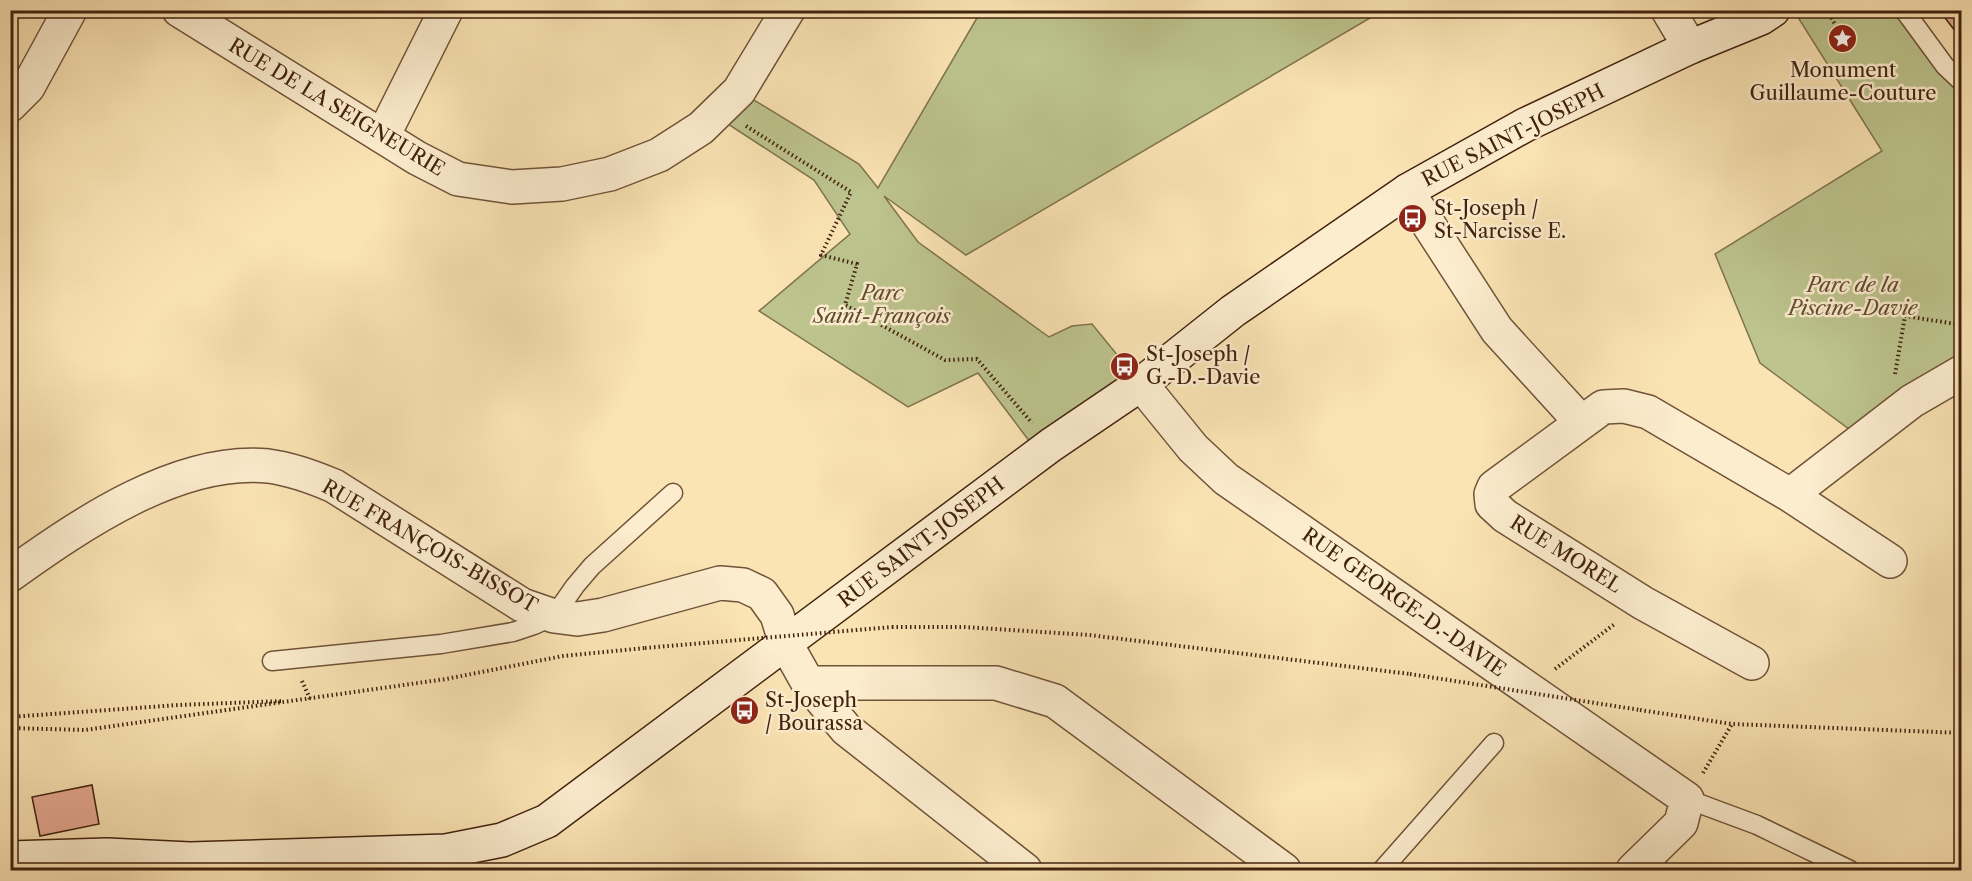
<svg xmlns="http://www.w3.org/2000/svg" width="1972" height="881" viewBox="0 0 1972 881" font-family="'Libre Caslon Text',serif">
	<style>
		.green { fill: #bdc48e; stroke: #80734e; stroke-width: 1.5 }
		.building { fill: #e7aa94; stroke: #42220f; stroke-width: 1.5 }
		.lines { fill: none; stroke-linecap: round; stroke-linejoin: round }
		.lane-casing { stroke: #705238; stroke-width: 21 }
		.street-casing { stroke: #705238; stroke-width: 36 }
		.secondary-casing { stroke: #42220f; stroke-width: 36 }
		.path { stroke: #42220f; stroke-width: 4; stroke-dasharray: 1.5 3; stroke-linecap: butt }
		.lane { stroke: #fcedce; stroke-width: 18 }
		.street { stroke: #fcedce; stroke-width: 33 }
		.secondary { stroke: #fcedce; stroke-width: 33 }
		.path-bridge { stroke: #42220f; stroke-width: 4; stroke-dasharray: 1.5 3; stroke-linecap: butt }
		.labels { text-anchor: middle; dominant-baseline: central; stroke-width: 5; stroke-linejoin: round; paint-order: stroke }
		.poi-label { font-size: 20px; fill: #42220f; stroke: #fcedce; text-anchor: start }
		.street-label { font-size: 20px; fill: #42220f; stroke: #fcedce }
		.park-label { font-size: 20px; font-style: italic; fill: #614a2f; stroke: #fcedce }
	</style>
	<rect width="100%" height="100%" fill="#fbe4b4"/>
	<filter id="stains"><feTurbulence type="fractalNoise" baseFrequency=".00333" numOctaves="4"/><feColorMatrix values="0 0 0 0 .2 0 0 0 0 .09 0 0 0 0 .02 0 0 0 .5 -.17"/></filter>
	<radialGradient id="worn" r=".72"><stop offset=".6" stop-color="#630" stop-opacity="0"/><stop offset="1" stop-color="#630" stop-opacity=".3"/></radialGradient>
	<path class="green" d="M981,11H1382L966,255L884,196L918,242L1049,337L1072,326L1092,324L1141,384L1039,454L978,373L908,407L759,311L850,234L814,180L714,115L739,91L859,164L878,188Z
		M1794,11H1904L1961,82V364L1849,429L1760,363L1715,254L1882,151Z"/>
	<path class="building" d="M1939,10H1962V40Z
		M92,785L99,824L40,836L32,797Z"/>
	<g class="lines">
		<defs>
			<path id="lane" d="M1904,10L1945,66L1962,82
				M272,661L441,644L513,632L534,625L554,616L575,586L592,566L673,493
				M1687,799L1757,825L1850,870
				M1382,870L1494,743"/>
			<path id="street" d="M179,10L417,158L458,179L512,187L562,184L610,174L659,155L701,128L739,91L788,10
				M1668,10L1690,47
				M10,105L28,87L70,10
				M383,136L446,10
				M1407,191L1497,330L1581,422
				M1141,384L1193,448L1226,479L1687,799L1681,823L1633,870
				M1790,495L1890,561
				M10,575C80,525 178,457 268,466C291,469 313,477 334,486L522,605L554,616L577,619L603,615L720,583L743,585L762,594L777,615L786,644L808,683L846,729L1025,870
				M1752,663L1643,603L1505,516L1492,504L1491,494L1494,487L1603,407L1624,406L1648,412L1790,495L1912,401L1962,372
				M808,683H996L1055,701L1284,870"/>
			<path id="secondary" d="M10,858L107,855L190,859L446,851L502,840L547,821L1051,445L1141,384L1233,311L1407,191L1525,125L1690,47L1761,18L1773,10"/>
		</defs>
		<use href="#lane" class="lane-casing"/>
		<use href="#street" class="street-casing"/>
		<use href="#secondary" class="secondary-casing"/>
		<path class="path" d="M1827,10L1843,39
			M746,126L851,192L821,255L857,264L845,305L945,360L977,359L1032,423
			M1895,374L1905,316L1962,325
			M892,627H964L1089,635L1410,674
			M1555,669L1616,623
			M302,681L310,699
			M1640,710L1732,724L1962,733
			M10,717L178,705L283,701
			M10,728L85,730L446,679L563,656L645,648
			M1703,773L1732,724"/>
		<use href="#lane" class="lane"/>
		<use href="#street" class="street"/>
		<use href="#secondary" class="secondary"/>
		<path class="path-bridge" d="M645,648L892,627
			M1410,674L1640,710"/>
	</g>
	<defs>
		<symbol id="sight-disc" viewBox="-11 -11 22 22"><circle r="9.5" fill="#8f2418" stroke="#fcedce"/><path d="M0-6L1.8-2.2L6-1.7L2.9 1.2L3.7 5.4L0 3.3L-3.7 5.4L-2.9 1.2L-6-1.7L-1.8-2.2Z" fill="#fff"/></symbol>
		<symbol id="bus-disc" viewBox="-11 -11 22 22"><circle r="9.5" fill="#8f2418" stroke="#fcedce"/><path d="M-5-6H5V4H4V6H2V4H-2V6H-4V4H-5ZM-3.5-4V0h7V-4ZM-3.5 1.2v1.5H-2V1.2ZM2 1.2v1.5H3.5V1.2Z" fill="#fff"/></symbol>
	</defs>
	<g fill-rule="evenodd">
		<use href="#sight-disc" x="1826" y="22" width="33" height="33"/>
		<use href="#bus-disc" x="1396" y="202" width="33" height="33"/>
		<use href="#bus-disc" x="1108" y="350" width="33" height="33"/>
		<use href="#bus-disc" x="728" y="694" width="33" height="33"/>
	</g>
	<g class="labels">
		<g class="poi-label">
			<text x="1843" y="70" text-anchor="middle">Monument<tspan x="1843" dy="23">Guillaume-Couture</tspan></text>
			<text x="1434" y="208">St-Joseph /<tspan x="1434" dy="23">St-Narcisse E.</tspan></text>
			<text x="1146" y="354">St-Joseph /<tspan x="1146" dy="23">G.-D.-Davie</tspan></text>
			<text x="765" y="700">St-Joseph<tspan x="765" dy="23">/ Bourassa</tspan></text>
		</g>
		<g class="street-label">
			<text transform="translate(337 107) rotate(31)">RUE DE LA SEIGNEURIE</text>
			<text transform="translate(1513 135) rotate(-27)">RUE SAINT-JOSEPH</text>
			<text transform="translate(921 542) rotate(-37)">RUE SAINT-JOSEPH</text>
			<text transform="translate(430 546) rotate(30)">RUE FRANÇOIS-BISSOT</text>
			<text transform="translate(1566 554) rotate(32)">RUE MOREL</text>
			<text transform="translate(1404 602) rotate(35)">RUE GEORGE-D.-DAVIE</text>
		</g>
		<g class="park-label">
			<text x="1853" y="285">Parc de la<tspan x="1853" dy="23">Piscine-Davie</tspan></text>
			<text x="882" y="293">Parc<tspan x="882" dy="23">Saint-François</tspan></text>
		</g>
	</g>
	<rect width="1972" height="881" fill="none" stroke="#fbe4b4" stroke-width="36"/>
	<rect x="12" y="12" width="1948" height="857" fill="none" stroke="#42220f" stroke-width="3"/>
	<rect x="18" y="18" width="1936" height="845" fill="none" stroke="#42220f" stroke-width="1.5"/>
	<rect width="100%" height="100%" filter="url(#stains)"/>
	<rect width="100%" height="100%" fill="url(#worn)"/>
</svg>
